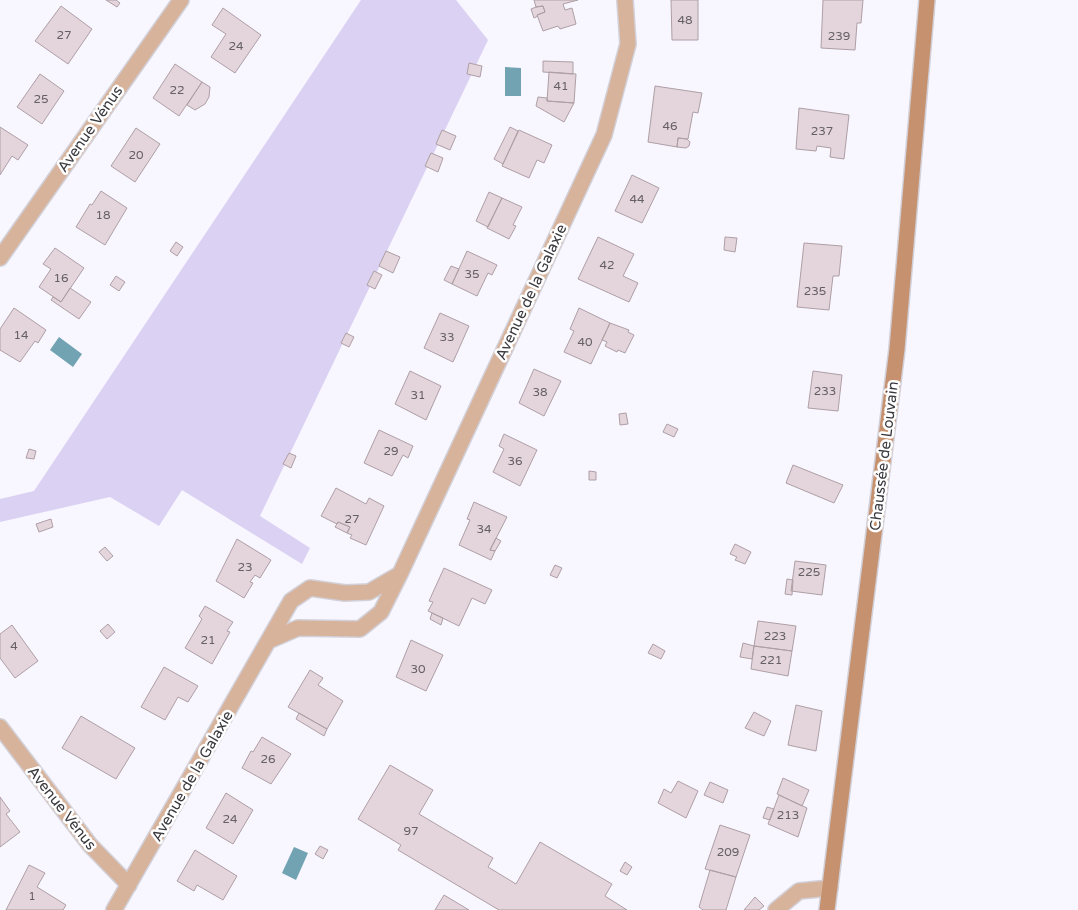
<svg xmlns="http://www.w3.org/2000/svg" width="1078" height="910" viewBox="0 0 1078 910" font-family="'Varela Round',sans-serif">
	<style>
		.green { fill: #dad1f3 }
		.water { fill: #71a3b2 }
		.building { fill: #e4d4db; stroke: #ae9fa5 }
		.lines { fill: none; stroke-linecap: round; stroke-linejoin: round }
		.street-casing { stroke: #d2d0d8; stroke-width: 18 }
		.secondary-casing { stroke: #d2d0d8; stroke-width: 18 }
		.street { stroke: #d7b39c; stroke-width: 15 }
		.secondary { stroke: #c6916e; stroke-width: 15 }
		.labels { text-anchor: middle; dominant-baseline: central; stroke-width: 5; stroke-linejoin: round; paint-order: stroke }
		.number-label { font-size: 12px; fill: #646065 }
		.street-label { font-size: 15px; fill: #3a393e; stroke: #fff }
	</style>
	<rect width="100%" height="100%" fill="#f8f6ff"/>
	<path class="green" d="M361,0H456L488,40L260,516L310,548L302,564L182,490L159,526L110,497L0,522V499L34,491Z"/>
	<path class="water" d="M505,67L521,68V96H505Z
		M59,337L82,354L73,367L50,350Z
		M294,847L308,853L296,880L282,873Z"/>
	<path class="building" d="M106,0H116L120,3L117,7Z
		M534,0H578L563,4L565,10L572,8L576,24L560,29L558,26L543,31L537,15L545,12L543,6L536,7Z
		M671,0H698V40H672Z
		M823,0H863L861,23H857L855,50L821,48Z
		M61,6L92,29L68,64L35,41Z
		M543,6L545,12L537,15L538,16L534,18L531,9L536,7Z
		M223,8L261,35L235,73L211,57L226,34L212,25Z
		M543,61L573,62V74L543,72Z
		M469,63L482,66L480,77L467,74Z
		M175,64L202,82L179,116L153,98Z
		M549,72L576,74L574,103L547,101Z
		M40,74L64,91L42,124L17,107Z
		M202,82L210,87L209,97L205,104L195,110L187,105Z
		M655,86L702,93L698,113L693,112L688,139L678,138L677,147L648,142Z
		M538,97L547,98V101L574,103L564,122L536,106Z
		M799,108L849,115L844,159L830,157L831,148L817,146L816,151L796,149Z
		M0,127L28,145L18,160L12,156L0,175Z
		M510,127L518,131L503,164L494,159Z
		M136,128L160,144L135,182L111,166Z
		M442,130L456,136L450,150L436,144Z
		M519,130L552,145L544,163L537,160L529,178L502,166Z
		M678,138L687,139L690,142L689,146L686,148L677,147Z
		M431,153L443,158L438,172L425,166Z
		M632,175L659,188L642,223L615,211Z
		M101,191L127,208L105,245L76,227L90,204L92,205Z
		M489,192L502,198L488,227L476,221Z
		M502,198L522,207L513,225L516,226L509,239L487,228Z
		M598,237L634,254L623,276L638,283L629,302L578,279Z
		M725,237L737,238L735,252L724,250Z
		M176,242L183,247L177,256L170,251Z
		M804,243L842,246L839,276H833L829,310L797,307Z
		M55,248L84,268L61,302L39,287L51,269L43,264Z
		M386,251L400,257L393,273L379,266Z
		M467,251L497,265L492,275L488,273L477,296L452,284Z
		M451,266L459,269L452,284L444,280Z
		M374,271L382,275L375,289L367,285Z
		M116,276L125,282L119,291L110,285Z
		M70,288L91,302L79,319L51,300L53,297L61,302Z
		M14,308L46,330L38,343L35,341L20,362L0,350V329Z
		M579,308L610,323L591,364L564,352L574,331L570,329Z
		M440,313L469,326L453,362L424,348Z
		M610,323L629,330L628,332L634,335L625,353L618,350L617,352L605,346L607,342L602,340Z
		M346,333L354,337L349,347L341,343Z
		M534,369L561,381L544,416L519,403Z
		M410,371L441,386L426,420L395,404Z
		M813,371L842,375L838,411L808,408Z
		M626,413L628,424L620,425L619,414Z
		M667,424L678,429L674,437L663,432Z
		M379,430L413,446L408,458L403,455L392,476L364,463Z
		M504,434L537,450L520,486L493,472L504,449L499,446Z
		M29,449L36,451L34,459L26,458Z
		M289,453L296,456L291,468L283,464Z
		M793,465L843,485L834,503L786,483Z
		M589,471L596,472V480H589Z
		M336,488L366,504L369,498L384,506L366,545L350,538L352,535L347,533L350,527L338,522L337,524L321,516Z
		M474,502L507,517L490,550L495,551L491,560L459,545L470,520L467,519Z
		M51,519L53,527L39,532L36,524Z
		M338,522L350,527L347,533L335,527Z
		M496,538L501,541L495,551L490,550Z
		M237,539L271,560L260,578L255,575L250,582L253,583L244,598L216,581Z
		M735,544L751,552L745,564L735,560L737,557L730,554Z
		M105,547L113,556L107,561L99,552Z
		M795,561L826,565L822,595L791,591Z
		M555,565L562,568L557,578L550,575Z
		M444,568L492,590L485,604L472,598L459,626L428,611L433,602L429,601Z
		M787,579L793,580L792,595L785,594Z
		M205,606L233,622L227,631L230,632L212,664L185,648L202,619L199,616Z
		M432,613L443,618L441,625L430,619Z
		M758,621L796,626L792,651L754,646Z
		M108,624L115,632L107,639L100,631Z
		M12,625L38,661L15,678L0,658V634Z
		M411,640L443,655L426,691L396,677Z
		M743,643L754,646L752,659L740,657Z
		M653,644L665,651L661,659L648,653Z
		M754,646L792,651L788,676L751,669Z
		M164,667L198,686L188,702L178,697L165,720L141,707Z
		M310,670L323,678L318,685L343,701L327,729L288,707Z
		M796,705L822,711L816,751L788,745Z
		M754,712L771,721L764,736L745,728Z
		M299,713L327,729L324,736L296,719Z
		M81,716L135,748L116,779L62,748Z
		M262,737L291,754L271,784L242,768L251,751L253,752Z
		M390,765L433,790L419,814L493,858L488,867L516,884L540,842L612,884L605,896L627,910H499L398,850L401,845L358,819Z
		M783,778L809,790L802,806L777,794Z
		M678,781L698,791L686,818L658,803L664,789L671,793Z
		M710,782L728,790L723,803L704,795Z
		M226,793L253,810L233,844L206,828Z
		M779,795L807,808L798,837L768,824Z
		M0,797L10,811L6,814L20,832L0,847Z
		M767,807L774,809L770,820L763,818Z
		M720,825L750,835L736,877L705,869Z
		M320,846L328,850L323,859L315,854Z
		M195,850L237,876L223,900L197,885L194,891L177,881Z
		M625,862L632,867L627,875L620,871Z
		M29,865L45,873L37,887L66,905L63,910H6Z
		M710,870L736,877L726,910H703L699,907Z
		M444,895L469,910H435Z
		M755,897L764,906L759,910H744Z"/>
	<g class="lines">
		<defs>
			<path id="street" d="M0,258L181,0
				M268,641L298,628L360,629L381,612L400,574L604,135L628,44L625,0
				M0,727L90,845L129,885
				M114,910L291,601L310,588L345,593L369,592L400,574
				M776,910L799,891L830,888"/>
			<path id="secondary" d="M827,910L897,349L927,0"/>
		</defs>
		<use href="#street" class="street-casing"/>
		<use href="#secondary" class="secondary-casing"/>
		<use href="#street" class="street"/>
		<use href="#secondary" class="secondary"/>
	</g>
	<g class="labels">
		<g class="number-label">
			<text x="685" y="20">48</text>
			<text x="64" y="35">27</text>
			<text x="839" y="36">239</text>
			<text x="236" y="46">24</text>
			<text x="561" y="86">41</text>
			<text x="177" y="90">22</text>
			<text x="41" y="99">25</text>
			<text x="670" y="126">46</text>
			<text x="822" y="131">237</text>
			<text x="136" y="155">20</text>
			<text x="637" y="199">44</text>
			<text x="103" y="215">18</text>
			<text x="607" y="265">42</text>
			<text x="472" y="274">35</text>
			<text x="61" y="278">16</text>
			<text x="815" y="291">235</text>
			<text x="21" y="335">14</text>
			<text x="447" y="337">33</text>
			<text x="585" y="342">40</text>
			<text x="825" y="391">233</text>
			<text x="540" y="392">38</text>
			<text x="418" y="395">31</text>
			<text x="391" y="451">29</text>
			<text x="515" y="461">36</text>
			<text x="352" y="519">27</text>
			<text x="484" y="529">34</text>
			<text x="245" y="567">23</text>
			<text x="809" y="572">225</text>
			<text x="775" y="636">223</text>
			<text x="208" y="640">21</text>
			<text x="14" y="646">4</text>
			<text x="771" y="660">221</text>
			<text x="418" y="669">30</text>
			<text x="268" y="759">26</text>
			<text x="788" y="815">213</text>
			<text x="230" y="819">24</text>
			<text x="411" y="831">97</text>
			<text x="728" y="852">209</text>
			<text x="32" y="896">1</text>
		</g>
		<g class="street-label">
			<text transform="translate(90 129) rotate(-55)">Avenue Vénus</text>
			<text transform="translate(531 292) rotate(-65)">Avenue de la Galaxie</text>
			<text transform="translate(884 456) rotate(-83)">Chaussée de Louvain</text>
			<text transform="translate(192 776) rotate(-60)">Avenue de la Galaxie</text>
			<text transform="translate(62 808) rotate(52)">Avenue Vénus</text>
		</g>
	</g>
</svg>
